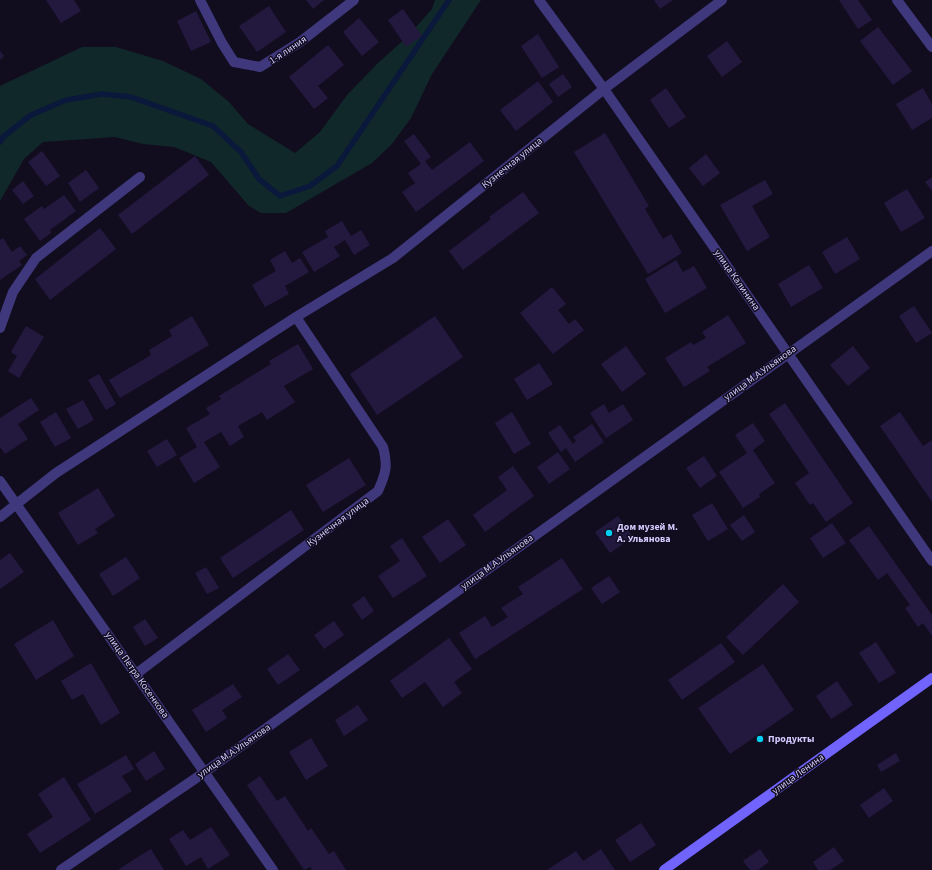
<svg xmlns="http://www.w3.org/2000/svg" width="932" height="870" viewBox="0 0 932 870" font-family="'Source Sans 3',sans-serif">
	<style>
		.green { fill: #102829 }
		.lines { fill: none; stroke-linecap: round; stroke-linejoin: round }
		.stream { stroke: #0a193b; stroke-width: 5.5 }
		.building { fill: #23193f }
		.minor { stroke: #3f387d; stroke-width: 10 }
		.tertiary { stroke: #3f387d; stroke-width: 10 }
		.secondary { stroke: #7064fd; stroke-width: 10 }
		.poi-dot { fill: #04cdf2; stroke: #110d1f; stroke-width: 1.5 }
		.labels { text-anchor: middle; dominant-baseline: central; stroke-width: 3; stroke-linejoin: round; paint-order: stroke }
		.street-label { font-size: 10px; fill: #d4cbfe; stroke: #110d1f }
		.poi-label { font-size: 10px; font-weight: bold; fill: #d4cbfe; stroke: #110d1f; text-anchor: start }
	</style>
	<rect width="100%" height="100%" fill="#110d1f"/>
	<path class="green" d="M435,0H481L432,74L411,118L392,144L372,163L286,213H261L249,206L211,162L174,147L143,144L115,137L43,142L24,159L0,201V86L82,47H116L163,61L201,79L229,102L248,124L295,153L320,132L347,95L378,63L407,37L432,9Z"/>
	<g class="lines">
		<path class="stream" d="M0,142L3,137L31,115L66,100L102,94L131,97L213,126L241,152L259,179L280,196L310,186L337,166L449,0"/>
	</g>
	<path class="building" d="M46,0H74L81,11L61,23Z
		M306,0H324L313,9Z
		M654,0H673L660,9Z
		M839,0H858L872,20L858,29Z
		M269,6L286,32L257,52L239,26Z
		M403,9L422,36L406,47L388,20Z
		M196,11L211,42L191,51L177,21Z
		M359,18L379,42L362,56L343,32Z
		M878,27L912,71L893,85L860,41Z
		M538,34L559,67L542,78L521,46Z
		M727,41L742,62L722,77L707,56Z
		M328,45L344,65L318,86L328,98L314,109L289,77Z
		M0,51L4,56L0,60Z
		M563,74L572,87L558,97L549,84Z
		M538,81L553,102L516,131L500,110Z
		M666,88L686,117L669,128L650,100Z
		M923,88L932,104V118L912,130L896,104Z
		M605,133L649,206L645,209L663,239L671,234L682,253L648,274L574,152Z
		M414,134L431,157L425,161L432,170L470,142L484,161L416,212L402,192L415,183L408,173L421,164L404,141Z
		M42,151L60,176L46,186L28,162Z
		M706,154L720,173L703,186L689,168Z
		M195,156L209,175L132,234L118,215Z
		M86,170L99,188L80,202L68,183Z
		M932,177V191L925,182Z
		M765,180L773,194L752,206L770,237L747,251L720,205Z
		M23,181L34,196L23,204L12,190Z
		M907,189L925,218L901,232L884,203Z
		M523,192L539,213L463,270L449,251L491,219L489,217Z
		M64,195L76,211L50,230L51,233L40,241L24,219L42,206L44,209Z
		M342,221L351,236L361,230L370,245L354,255L345,240L334,247L340,256L314,272L302,252L328,237L325,231Z
		M100,228L116,249L50,300L35,279Z
		M847,237L860,259L835,274L822,252Z
		M3,238L12,252L20,246L27,255L19,261L22,265L0,280V240Z
		M285,251L292,263L300,258L309,272L285,286L289,294L265,307L252,285L276,271L270,260Z
		M676,260L683,272L694,266L707,288L665,313L645,279Z
		M809,265L823,288L791,307L778,284Z
		M552,287L566,304L558,310L569,324L575,319L584,330L553,354L520,313Z
		M914,306L932,333L916,343L899,316Z
		M728,315L746,343L707,367L710,371L684,387L665,358L691,342L693,345L706,338L702,332Z
		M192,316L209,345L120,398L109,380L151,355L149,350L172,336L169,330Z
		M435,316L463,357L377,415L350,374Z
		M26,326L44,337L19,378L8,371L17,356L11,352Z
		M298,344L313,369L284,386L295,402L267,420L262,412L238,426L244,437L230,446L221,432L204,442L220,467L194,483L179,458L197,447L186,428L210,414L206,408L221,399L219,396L271,364L269,361Z
		M626,346L646,374L622,392L601,364Z
		M853,346L870,368L848,386L830,365Z
		M539,363L553,384L527,400L514,379Z
		M99,374L116,404L106,410L88,380Z
		M31,398L39,410L18,424L28,439L5,454L0,447V418Z
		M83,400L94,420L78,429L66,409Z
		M785,403L853,503L826,522L813,503L810,505L795,483L809,473L769,414Z
		M604,404L609,413L623,404L633,420L606,438L590,413Z
		M56,412L71,438L55,447L40,422Z
		M512,412L531,444L514,454L495,423Z
		M900,412L923,446L932,440V502L880,426Z
		M753,423L765,441L753,450L775,483L759,494L760,497L743,508L719,472L747,453L735,435Z
		M592,424L604,442L575,462L566,448L561,452L548,433L560,425L573,444L576,441L573,437Z
		M167,439L177,455L157,467L147,451Z
		M558,452L570,469L549,484L537,467Z
		M704,456L717,476L700,488L686,468Z
		M349,458L366,485L323,512L306,485Z
		M513,466L534,496L485,532L473,515L507,490L498,477Z
		M98,488L115,516L95,529L98,533L78,545L58,513Z
		M712,503L728,529L708,541L692,515Z
		M291,510L304,530L233,578L220,558Z
		M744,515L755,532L742,541L730,525Z
		M618,516L633,537L610,553L595,532Z
		M448,519L466,545L440,563L422,537Z
		M832,523L846,543L823,558L810,538Z
		M869,526L932,615V636L923,623L918,627L905,608L910,605L887,573L878,580L849,540Z
		M402,538L427,576L393,598L378,576L400,561L390,546Z
		M10,553L24,572L0,589V560Z
		M126,557L140,578L113,596L99,574Z
		M562,558L583,589L475,659L459,633L485,616L492,627L508,617L501,608L523,594L518,587Z
		M206,567L219,588L207,594L195,573Z
		M609,576L620,592L602,604L591,588Z
		M783,584L799,602L743,655L726,637Z
		M364,596L374,611L362,620L352,605Z
		M145,619L158,638L145,646L133,627Z
		M53,620L74,656L36,680L14,644Z
		M334,621L344,635L324,649L314,635Z
		M449,638L472,669L454,682L462,693L443,707L425,682L402,698L390,681Z
		M876,642L896,673L879,683L859,653Z
		M721,643L735,662L682,700L668,680Z
		M288,654L300,670L278,685L267,669Z
		M91,663L120,713L101,725L83,694L72,700L61,681Z
		M763,664L794,710L730,754L698,708Z
		M837,681L853,705L831,719L816,696Z
		M233,684L242,697L222,710L227,718L206,732L192,710Z
		M358,705L368,720L344,736L335,720Z
		M311,738L328,766L306,780L289,752Z
		M154,751L165,769L146,781L135,764Z
		M896,753L900,761L881,772L877,765Z
		M126,755L134,769L122,776L132,791L95,814L77,784Z
		M260,776L277,801L285,796L308,831L311,828L329,854L334,851L346,870H312L310,867L304,870L247,785Z
		M64,777L91,820L40,853L27,834L53,817L38,794Z
		M884,788L893,801L869,818L860,805Z
		M641,823L656,845L630,862L615,840Z
		M211,827L230,855L208,869L201,857L186,866L169,839L183,830L190,840Z
		M834,847L844,861L830,870H818L813,862Z
		M151,849L164,870H118L133,860Z
		M601,849L615,870H547L576,851L583,861Z
		M760,849L769,862L758,870H750L743,861Z"/>
	<g class="lines">
		<path class="minor" d="M200,0L222,43L234,62L260,67L300,42L354,0
			M0,328L13,292L36,258L140,177
			M0,481L273,870
			M0,517L56,473L296,317L393,258L604,89L722,0
			M136,674L378,491C386,473 388,466 383,447L296,317
			M61,870L205,772L932,251"/>
		<path class="tertiary" d="M539,0L604,89L932,561
			M897,0L932,47"/>
		<path class="secondary" d="M664,870L932,678"/>
	</g>
	<g class="poi-dot">
		<circle cx="609" cy="533" r="4"/>
		<circle cx="760" cy="739" r="4"/>
	</g>
	<g class="labels">
		<g class="street-label">
			<text transform="translate(288 50) rotate(-34)">1-я линия</text>
			<text transform="translate(512 163) rotate(-39)">Кузнечная улица</text>
			<text transform="translate(737 280) rotate(55)">улица Калинина</text>
			<text transform="translate(760 373) rotate(-36)">улица М.А.Ульянова</text>
			<text transform="translate(338 522) rotate(-37)">Кузнечная улица</text>
			<text transform="translate(497 562) rotate(-36)">улица М.А.Ульянова</text>
			<text transform="translate(137 675) rotate(55)">улица Петра Косенкова</text>
			<text transform="translate(234 751) rotate(-35)">улица М.А.Ульянова</text>
			<text transform="translate(798 774) rotate(-36)">улица Ленина</text>
		</g>
		<g class="poi-label">
			<text x="617" y="527">Дом музей М.<tspan x="617" dy="12">А. Ульянова</tspan></text>
			<text x="768" y="739">Продукты</text>
		</g>
	</g>
</svg>
